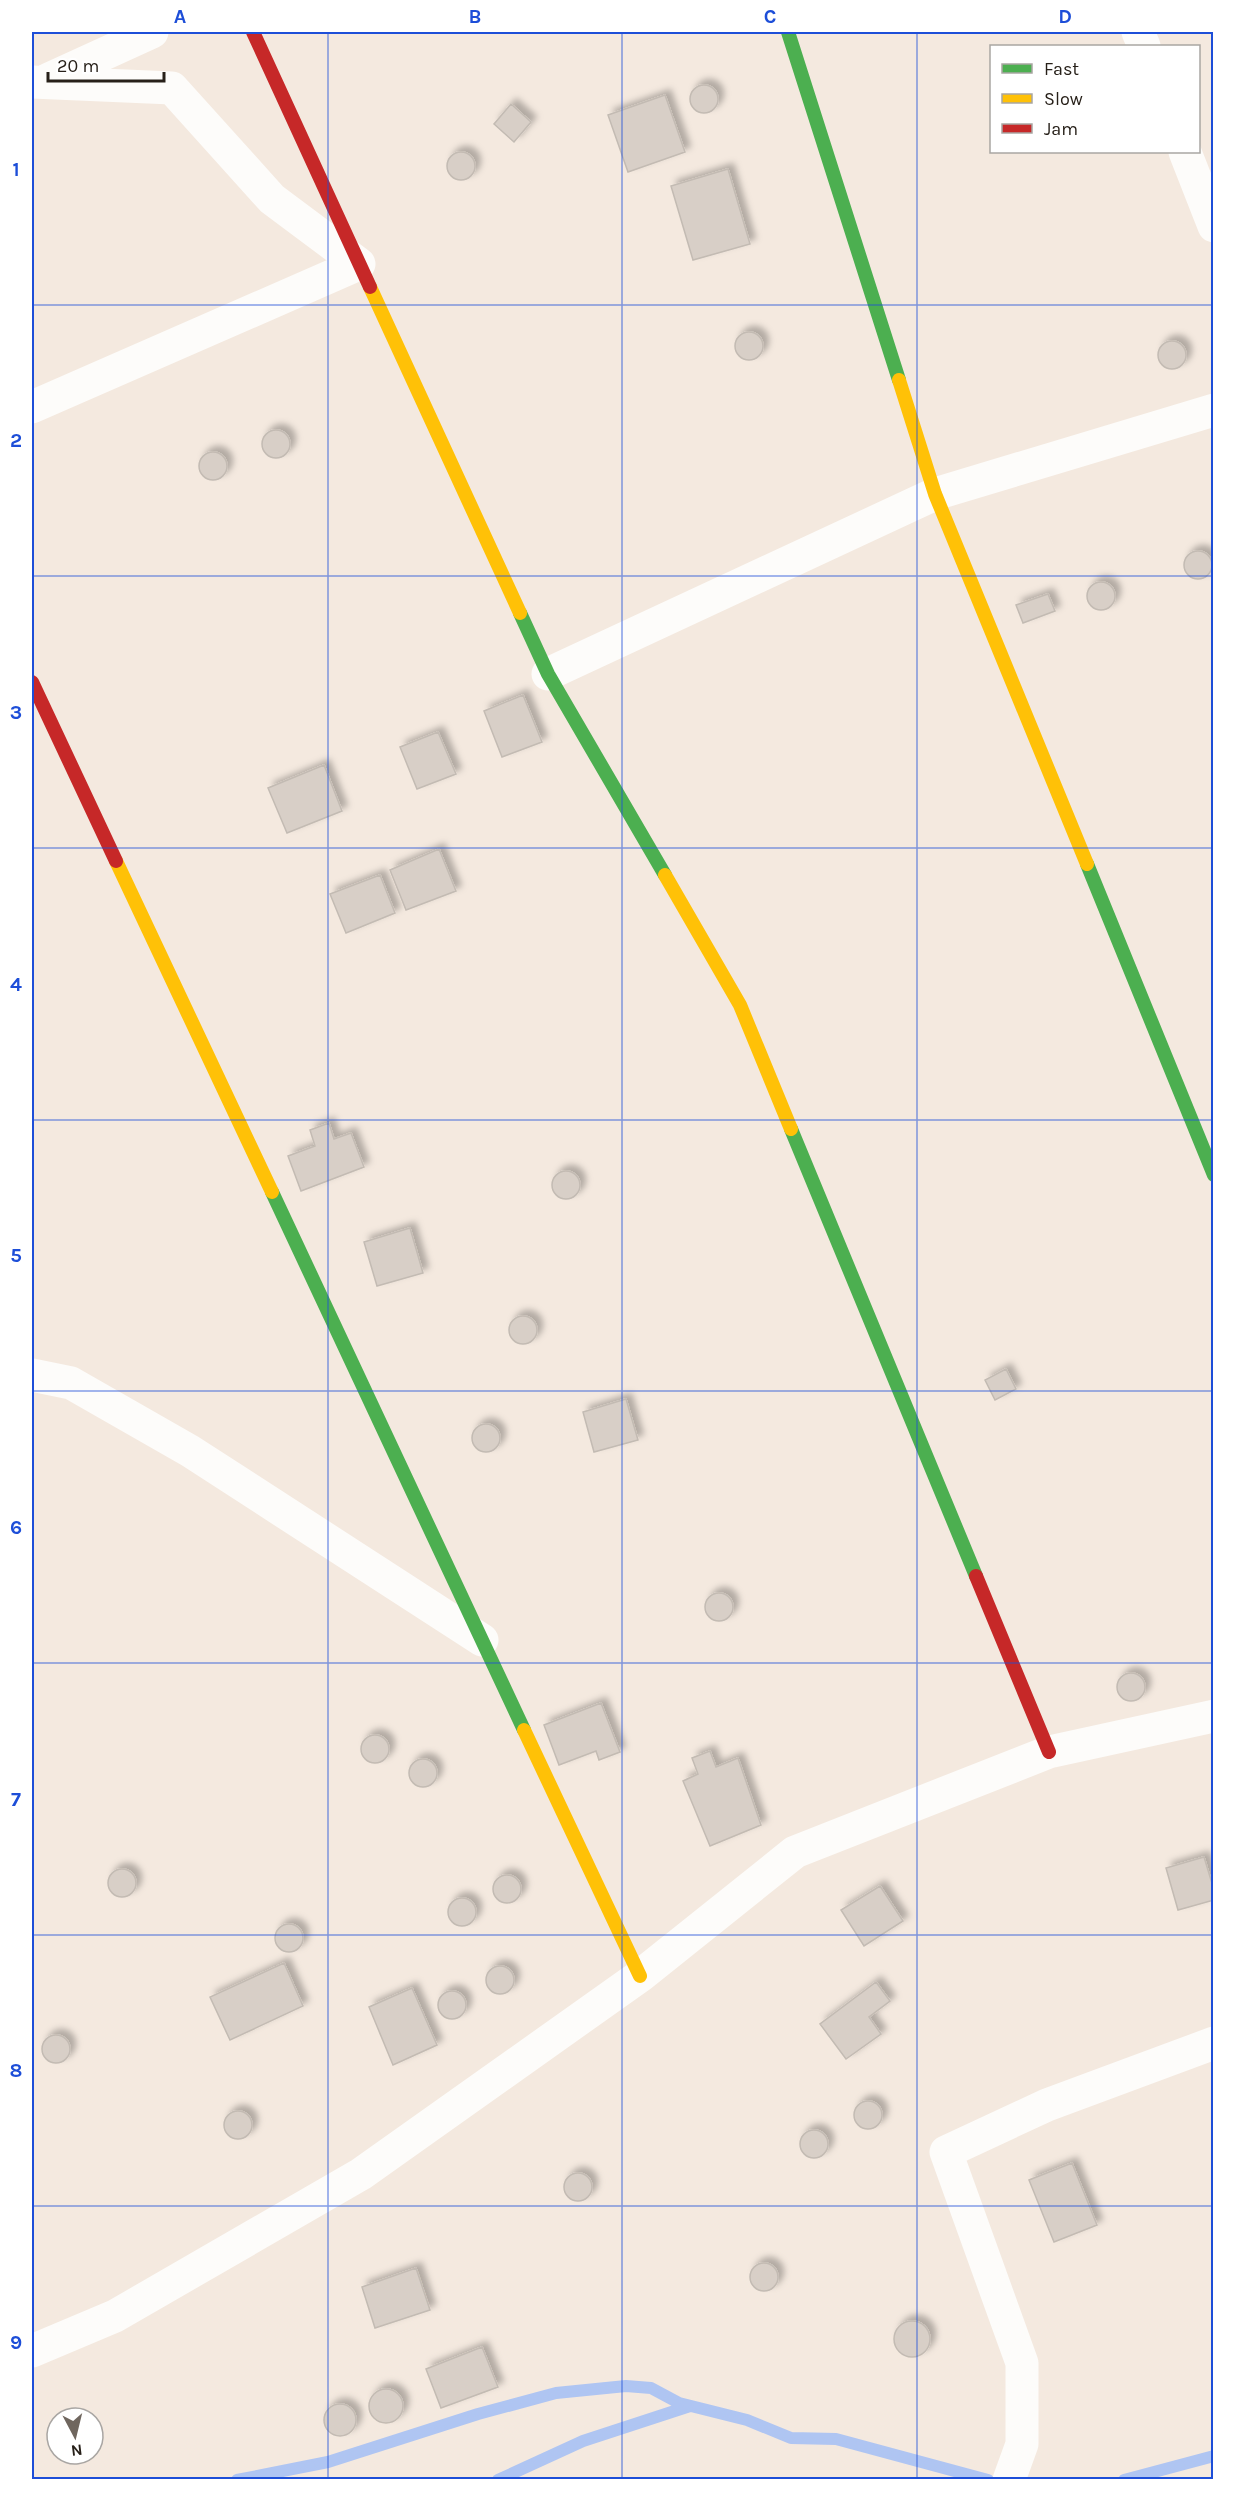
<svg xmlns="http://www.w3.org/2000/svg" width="1245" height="2511" viewBox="0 0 1245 2511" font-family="Karla,sans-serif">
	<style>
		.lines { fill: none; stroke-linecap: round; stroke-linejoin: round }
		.stream { stroke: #afc5f2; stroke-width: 12 }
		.building { fill: #d8cfc7; stroke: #c3bbb3; stroke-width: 1.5; filter: url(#shadow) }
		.street { stroke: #fdfcfa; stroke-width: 33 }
		.fast { stroke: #4caf50; stroke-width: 14 }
		.slow { stroke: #ffc107; stroke-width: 14 }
		.jam { stroke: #c62828; stroke-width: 14 }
		.grid { fill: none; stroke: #1d4ed8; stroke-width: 1.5; stroke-opacity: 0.55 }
		.neatline { fill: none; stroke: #1d4ed8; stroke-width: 2 }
		.grid-label { font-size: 20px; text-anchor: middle; font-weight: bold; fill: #1d4ed8 }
	</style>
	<defs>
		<filter id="shadow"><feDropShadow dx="5.5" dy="-5.5" stdDeviation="3" flood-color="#0004"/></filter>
	</defs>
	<rect width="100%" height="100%" fill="#f4e9df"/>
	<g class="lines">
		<path class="stream" d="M237,2480L328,2462L478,2414L556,2393L626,2386L651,2388L679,2403L747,2420L791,2438L836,2439L988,2480
			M498,2480L583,2441L690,2406
			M1124,2480L1214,2456"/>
	</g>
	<path class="building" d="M690 99a14 14 0 1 1 28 0a14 14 0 1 1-28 0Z
		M665,95L685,152L628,172L608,115Z
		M511,104L531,122L514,142L494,124Z
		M447 166a14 14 0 1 1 28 0a14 14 0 1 1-28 0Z
		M728,169L750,244L693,260L671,186Z
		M735 346a14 14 0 1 1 28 0a14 14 0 1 1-28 0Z
		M1158 355a14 14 0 1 1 28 0a14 14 0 1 1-28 0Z
		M262 444a14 14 0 1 1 28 0a14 14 0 1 1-28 0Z
		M199 466a14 14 0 1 1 28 0a14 14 0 1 1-28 0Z
		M1184 565a14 14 0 1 1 28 0a14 14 0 1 1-28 0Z
		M1087 596a14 14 0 1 1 28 0a14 14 0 1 1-28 0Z
		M1048,594L1055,611L1023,623L1016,605Z
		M523,695L542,742L502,757L484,711Z
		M438,732L456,774L417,789L400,747Z
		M324,765L342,811L287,833L268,788Z
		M439,849L456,891L406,910L390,870Z
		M380,875L395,913L346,933L330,894Z
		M329,1123L334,1139L351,1133L364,1167L301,1191L288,1156L315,1146L310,1130Z
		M552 1185a14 14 0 1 1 28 0a14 14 0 1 1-28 0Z
		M410,1228L423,1273L377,1286L364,1242Z
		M509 1330a14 14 0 1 1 28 0a14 14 0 1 1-28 0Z
		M1006,1369L1016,1389L995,1400L985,1380Z
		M626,1399L638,1440L594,1452L583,1412Z
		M472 1438a14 14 0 1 1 28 0a14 14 0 1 1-28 0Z
		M705 1607a14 14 0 1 1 28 0a14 14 0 1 1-28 0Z
		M1117 1687a14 14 0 1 1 28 0a14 14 0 1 1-28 0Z
		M601,1703L620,1752L599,1760L596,1751L559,1765L544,1725Z
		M361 1749a14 14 0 1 1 28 0a14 14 0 1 1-28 0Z
		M710,1751L716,1767L738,1758L761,1825L710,1846L683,1781L698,1774L692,1758Z
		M409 1773a14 14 0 1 1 28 0a14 14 0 1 1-28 0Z
		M1204,1857L1214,1890V1900L1178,1910L1166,1868Z
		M108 1883a14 14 0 1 1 28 0a14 14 0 1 1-28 0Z
		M493 1889a14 14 0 1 1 28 0a14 14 0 1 1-28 0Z
		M880,1886L903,1921L864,1946L841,1910Z
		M448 1912a14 14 0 1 1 28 0a14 14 0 1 1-28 0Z
		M275 1938a14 14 0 1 1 28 0a14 14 0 1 1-28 0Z
		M284,1963L303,2006L230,2040L210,1997Z
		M486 1980a14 14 0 1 1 28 0a14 14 0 1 1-28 0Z
		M876,1982L890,2001L869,2017L881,2034L846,2059L820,2024Z
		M412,1988L437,2045L393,2065L369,2007Z
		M438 2005a14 14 0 1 1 28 0a14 14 0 1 1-28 0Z
		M42 2049a14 14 0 1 1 28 0a14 14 0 1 1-28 0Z
		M854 2115a14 14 0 1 1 28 0a14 14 0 1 1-28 0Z
		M224 2125a14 14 0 1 1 28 0a14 14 0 1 1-28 0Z
		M800 2144a14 14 0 1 1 28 0a14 14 0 1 1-28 0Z
		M1072,2163L1097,2225L1054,2242L1029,2180Z
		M564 2187a14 14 0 1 1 28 0a14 14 0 1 1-28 0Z
		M750 2277a14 14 0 1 1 28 0a14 14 0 1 1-28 0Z
		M416,2268L430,2310L375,2328L362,2287Z
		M894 2339a18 18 0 1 1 36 0a18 18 0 1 1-36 0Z
		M482,2347L498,2387L441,2408L426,2369Z
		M369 2406a17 17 0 1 1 34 0a17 17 0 1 1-34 0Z
		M324 2420a16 16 0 1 1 32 0a16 16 0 1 1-32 0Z"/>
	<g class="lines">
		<path class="street" d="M1138,32L1144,46
			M49,79L152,32
			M32,82L172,88L272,199L359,264L32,407
			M1185,152L1214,226
			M548,674L935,494L1214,410
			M32,1375L71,1383L190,1451L482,1640
			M32,2351L115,2316L361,2174L640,1976L795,1852L1049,1752L1214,1716
			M1009,2480L1022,2444V2363L946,2152L1047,2105L1214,2043"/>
		<path class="fast" d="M788,32L899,380
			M520,613L548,674L665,875
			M1087,864L1214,1175
			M791,1129L976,1576
			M272,1192L524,1730"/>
		<path class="slow" d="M370,287L520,613
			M899,380L935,494L1087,864
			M116,861L272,1192
			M665,875L740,1005L791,1129
			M524,1730L640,1976"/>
		<path class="jam" d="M253,32L370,287
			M32,682L116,861
			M976,1576L1049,1752"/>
	</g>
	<path class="grid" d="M328,32V2480M622,32V2480M917,32V2480M32,305H1214M32,576H1214M32,848H1214M32,1120H1214M32,1391H1214M32,1663H1214M32,1935H1214M32,2206H1214"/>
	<rect width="1245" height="2511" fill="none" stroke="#ffffff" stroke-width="66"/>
	<rect x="990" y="45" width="210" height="108" fill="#ffffff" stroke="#a9a6a3" stroke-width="1.5"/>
	<rect x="1002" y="64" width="30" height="9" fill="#4caf50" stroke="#a9a6a3" stroke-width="1.5"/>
	<text x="1044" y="75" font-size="18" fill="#272019">Fast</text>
	<rect x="1002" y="94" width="30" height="9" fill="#ffc107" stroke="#a9a6a3" stroke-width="1.5"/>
	<text x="1044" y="105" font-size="18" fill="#272019">Slow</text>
	<rect x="1002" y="124" width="30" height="9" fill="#c62828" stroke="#a9a6a3" stroke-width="1.5"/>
	<text x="1044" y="135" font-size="18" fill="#272019">Jam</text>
	<g transform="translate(75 2436) rotate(173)"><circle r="28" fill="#ffffff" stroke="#a9a6a3" stroke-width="1.5"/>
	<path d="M0-4.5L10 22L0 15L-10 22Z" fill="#6f665e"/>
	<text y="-9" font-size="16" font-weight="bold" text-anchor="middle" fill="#272019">N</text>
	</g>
	<path d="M48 72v9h116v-9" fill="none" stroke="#272019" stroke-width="3"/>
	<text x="57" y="72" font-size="18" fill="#272019" stroke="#ffffff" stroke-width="4.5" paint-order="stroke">20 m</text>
	<rect x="33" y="33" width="1179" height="2445" class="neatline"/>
	<g class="grid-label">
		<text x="180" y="23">A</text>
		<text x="475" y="23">B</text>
		<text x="770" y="23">C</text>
		<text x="1065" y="23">D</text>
		<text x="16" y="176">1</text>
		<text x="16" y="447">2</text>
		<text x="16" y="719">3</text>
		<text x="16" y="991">4</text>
		<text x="16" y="1262">5</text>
		<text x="16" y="1534">6</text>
		<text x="16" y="1806">7</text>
		<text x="16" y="2077">8</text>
		<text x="16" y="2349">9</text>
	</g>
</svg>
